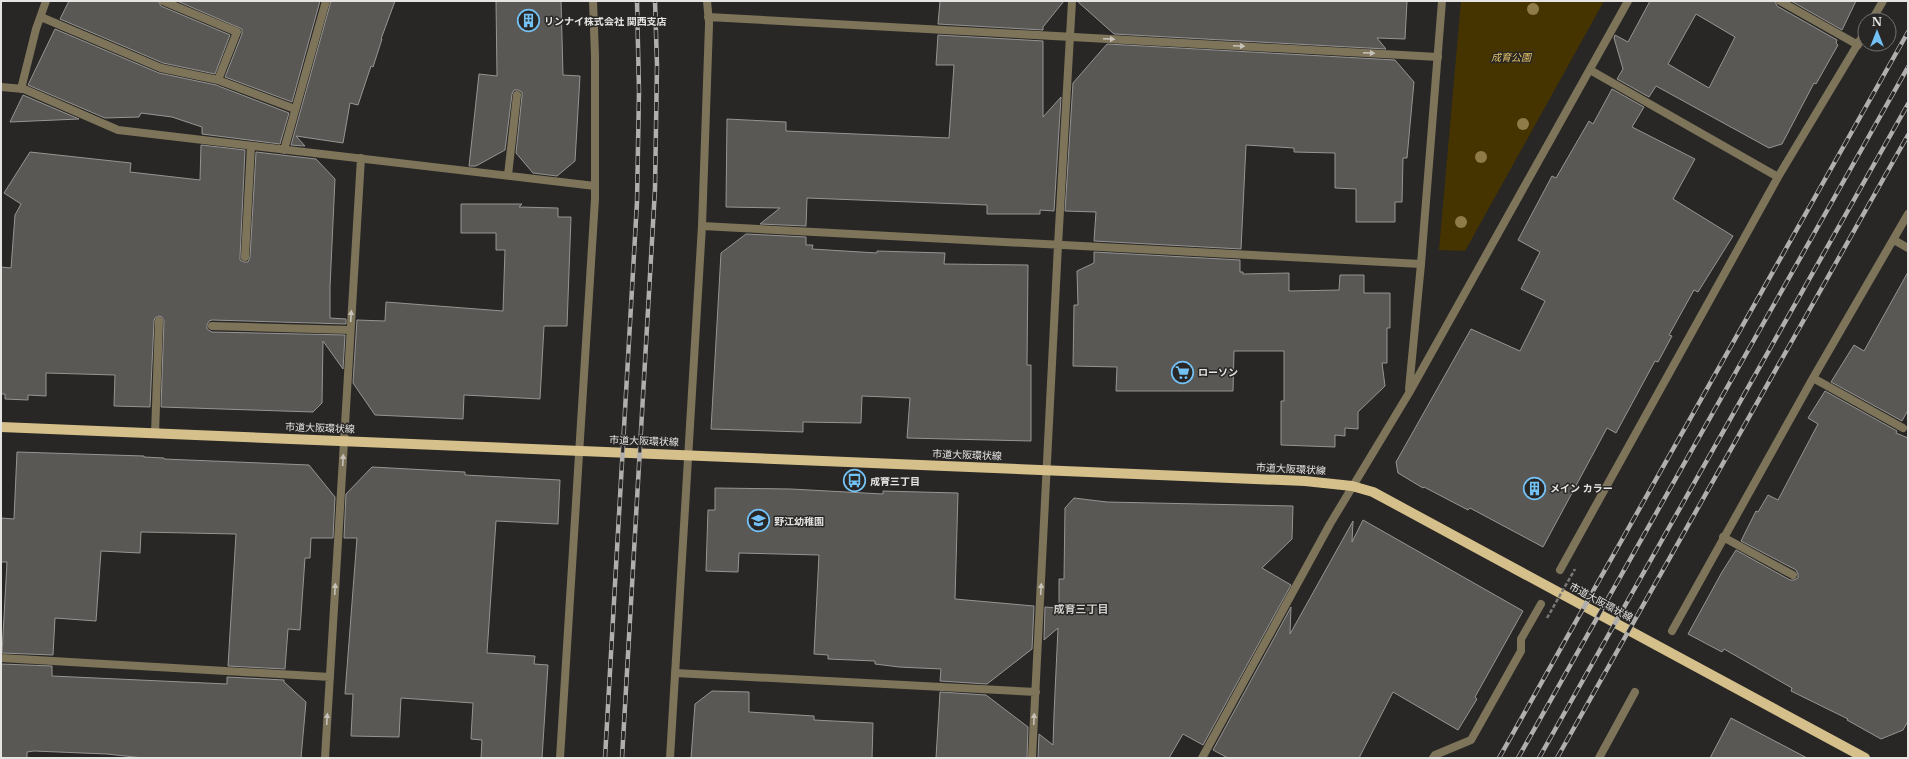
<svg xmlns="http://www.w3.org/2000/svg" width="1909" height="759" viewBox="0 0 1909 759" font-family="'Libre Baskerville','Noto Sans JP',serif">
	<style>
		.green { fill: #453400 }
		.building { fill: #595855; stroke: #969593; fill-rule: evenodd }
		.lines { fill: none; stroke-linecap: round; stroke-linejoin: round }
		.minor { stroke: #7d745a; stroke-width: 8 }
		.tertiary { stroke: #7d745a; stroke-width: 8 }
		.primary { stroke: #d5c08b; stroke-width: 10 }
		.rail-casing { stroke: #b0afae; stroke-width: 4.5 }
		.rail { stroke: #282725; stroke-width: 3; stroke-dasharray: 9; stroke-linecap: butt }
		.path-bridge { stroke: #797877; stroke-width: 2.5; stroke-dasharray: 4 2; stroke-linecap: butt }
		.tree { fill: #8e7b48 }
		.oneway { fill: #c6c2ba }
		.labels { text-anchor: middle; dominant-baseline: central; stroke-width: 3; stroke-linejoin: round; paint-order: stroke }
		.poi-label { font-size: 10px; font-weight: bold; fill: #e5e4e3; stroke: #282725; text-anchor: start }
		.park-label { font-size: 10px; font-style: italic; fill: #e1c064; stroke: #282725 }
		.street-label { font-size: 10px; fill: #e5e4e3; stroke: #282725 }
		.neighbourhood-label { font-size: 11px; font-weight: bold; fill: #cfcecb; stroke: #282725 }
	</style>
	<rect width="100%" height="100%" fill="#282725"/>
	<path class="green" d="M1461,1H1604L1465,251L1439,250Z"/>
	<path class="building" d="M69,1H158L161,6L230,35L215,74L163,63L60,19Z
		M177,1H320L292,102L225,77L242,34V29Z
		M331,1H395L381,39H382L373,67L371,66L358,105L350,103L343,143L296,136L305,146L291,145Z
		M496,1H561L563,75L580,76L575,161L557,176L533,173L516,153L522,96V92L518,90H514L512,94L505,150L476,166H469L479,74L497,76Z
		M940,1H1064L1043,27V30L938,24Z
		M1077,1H1407L1405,39L1377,38L1386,49L1114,34Z
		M1650,1H1775L1777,6L1837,40L1836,43L1838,45L1816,84L1814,83L1782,144L1769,148L1656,86L1649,97L1617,79L1623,69L1614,38L1615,35L1628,42ZM1696,14L1735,37L1709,88L1668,64Z
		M1791,1H1856L1842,30Z
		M55,29L159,73L216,85L289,113L280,144L202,134V127L172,117L141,113L139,117L105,118L28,85Z
		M938,35L1043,41V117L1061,97L1054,211L1040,210V214H987V205L807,198L806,226L760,224L780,208L726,207L727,119L786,122V131L949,138L954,65H936Z
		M1107,44L1395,60L1414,82L1407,158H1403L1402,202H1395V222H1356V189L1335,188V153L1294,152V148L1246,145L1241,249L1094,241L1096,212L1065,211L1073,83Z
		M1612,89L1644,107L1632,127L1695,159L1673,199L1733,236L1698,292L1694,290L1669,335L1672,336L1658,362L1655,361L1616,433L1607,428L1543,547L1470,508L1468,510L1424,487L1423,488L1398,473L1396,462L1471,329L1520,351L1545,301L1521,289L1540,252L1518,240L1552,176L1556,178L1589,121L1593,124Z
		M23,95L79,119L10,122Z
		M201,145L245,150L240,257V260L244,262H248L250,257L256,152L316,159L335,179L330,287V318L346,319V324L212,320L209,321L207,325V329L212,332L345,335L343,369L323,341L322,403L313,412L161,407L164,321L162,317L159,316L155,318L154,321L150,407L114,406L115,375L46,373V396L28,395V400L5,399V394H1V267L11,268L15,215L21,204L4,193L30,152L131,163L130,172L200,180Z
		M461,204H522L519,207L558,208V217H571L567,326H544L540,399L464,395L463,419L375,415L353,383L357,320L385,321L386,302L503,311L505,250H496V233H461Z
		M746,234L806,237V245H813L812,249L877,253V251L945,253L944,264L1028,265L1027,365H1031V441L907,438L910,398L862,396L861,423L803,422V432L711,429L721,253Z
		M1094,252L1240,260V272H1243V274L1289,273V291L1339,290L1340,275H1364V293H1390V328H1387V363H1382L1385,386L1358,412V429L1345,428V436L1335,435V447L1281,445V401H1284V351H1234L1233,391H1116L1117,367L1073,366L1074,305H1078L1077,271L1094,263Z
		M1908,272V410L1902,421L1831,382L1854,345L1864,351Z
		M1825,391L1897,431L1896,433L1908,438V721L1903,730L1881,739L1847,720L1848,719L1791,691L1792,688L1724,649L1722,652L1688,634L1722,572L1736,550L1790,580H1794L1798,578V574L1796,570L1741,541L1756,511L1758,512L1768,495L1778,500L1818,424L1808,418Z
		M17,452L144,456V457L164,458V459L309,465L335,497L333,538H311L310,558H305L300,630L288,629L285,669L228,666L236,534L141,532L140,553L101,551L96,621L55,618L53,655L2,653L7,562H1V518L14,519Z
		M372,467L465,472V475L560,480L558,524L496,521L487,653L535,656L534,664L548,665L542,758H481L482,740L471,739L473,703L401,698L399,737L351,736L353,694H345L357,538H344L346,494Z
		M715,488L791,489L883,494V491L958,493L955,599L1034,606L1032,649L987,684L940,681L941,669L899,667L875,664V661L828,659V655L814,654L819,555L739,553L738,572L706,571L708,510H715Z
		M1074,498L1107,502L1293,506L1292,539L1262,568L1291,585L1203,745L1183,734L1169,758H1038L1039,734L1053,745L1054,714L1058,628L1044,640L1045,607L1059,608V579H1064L1065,508Z
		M1363,520L1523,611L1475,697L1477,699L1458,730L1393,692L1359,758H1228L1213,750L1291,607L1290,634L1353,521L1352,542Z
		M1,664L52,666V676L227,684V677L284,680V682L306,702L301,758H143L107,754L34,751L27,752V758H1Z
		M712,691L749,692V712L814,716V720L873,723L872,758H691L695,704Z
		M940,692L986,695L1028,727L1027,758H936Z
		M1731,718L1807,758H1710Z"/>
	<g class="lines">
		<path class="minor" d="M163,1L237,32L218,80
			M707,1L709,22
			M1780,1L1858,45
			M41,17L161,68L218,80L295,109
			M708,17L1438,57
			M1872,20L1883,1
			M1590,70L1778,177
			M1,87L24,89L118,130L595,186
			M21,89L36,29L46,1
			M284,150L326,1
			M508,175L517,95
			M702,226L1421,264
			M1894,240L1908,248
			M245,257L251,146
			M212,326L350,330
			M1813,378L1903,428
			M155,434L159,321
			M1723,537L1793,575
			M1560,570L1778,177L1865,32
			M1672,631L1813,378L1908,214
			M1,658L330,677
			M675,673L1036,692
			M325,758L361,158
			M560,758L595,199V56L593,1
			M1032,758L1058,245L1072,1
			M1433,758L1435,755L1471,740L1521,651V639L1541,604
			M1599,758L1635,692"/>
		<path class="tertiary" d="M1409,389L1421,264L1442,1
			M670,758L702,226L709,25
			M1202,758L1330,524L1409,393L1628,1"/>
		<path class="primary" d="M1,427L1305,481L1352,486L1373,492L1865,758"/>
		<defs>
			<path id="rail" d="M605,758L637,202L639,91L637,1
				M622,758L655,189L657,65L655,1
				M1499,758L1908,32
				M1518,758L1908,67
				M1539,758L1908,104
				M1557,758L1908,135"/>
		</defs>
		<use href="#rail" class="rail-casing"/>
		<use href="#rail" class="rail"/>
		<path class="path-bridge" d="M1547,618L1575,569"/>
	</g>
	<g class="tree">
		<circle cx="1533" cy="9" r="6"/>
		<circle cx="1523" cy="124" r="6"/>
		<circle cx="1481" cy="157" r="6"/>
		<circle cx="1461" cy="222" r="6"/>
	</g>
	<defs><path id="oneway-solid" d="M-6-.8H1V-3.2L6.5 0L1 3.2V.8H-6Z"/></defs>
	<g class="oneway">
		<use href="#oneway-solid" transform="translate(1109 39) rotate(3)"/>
		<use href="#oneway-solid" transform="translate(1239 46) rotate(3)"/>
		<use href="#oneway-solid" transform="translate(1369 53) rotate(3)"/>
		<use href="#oneway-solid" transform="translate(351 316) rotate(-87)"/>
		<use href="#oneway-solid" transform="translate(343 460) rotate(-87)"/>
		<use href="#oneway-solid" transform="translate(335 589) rotate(-87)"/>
		<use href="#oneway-solid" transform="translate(1041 589) rotate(-87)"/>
		<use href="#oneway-solid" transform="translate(327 719) rotate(-87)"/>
		<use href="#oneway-solid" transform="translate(1034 719) rotate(-87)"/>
	</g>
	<defs>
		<symbol id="building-ring" viewBox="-11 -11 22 22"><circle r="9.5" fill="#282725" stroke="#73c1f5" stroke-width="1.5"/><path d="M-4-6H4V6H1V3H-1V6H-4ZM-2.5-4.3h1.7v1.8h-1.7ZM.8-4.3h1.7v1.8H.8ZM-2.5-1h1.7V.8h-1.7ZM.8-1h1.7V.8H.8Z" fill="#73c1f5"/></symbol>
		<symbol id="supermarket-ring" viewBox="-11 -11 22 22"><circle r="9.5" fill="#282725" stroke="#73c1f5" stroke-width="1.5"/><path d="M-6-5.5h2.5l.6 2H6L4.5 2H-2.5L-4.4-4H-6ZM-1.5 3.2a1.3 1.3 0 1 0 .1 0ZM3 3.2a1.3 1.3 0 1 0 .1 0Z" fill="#73c1f5"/></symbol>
		<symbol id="bus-ring" viewBox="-11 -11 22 22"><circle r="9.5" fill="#282725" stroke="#73c1f5" stroke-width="1.5"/><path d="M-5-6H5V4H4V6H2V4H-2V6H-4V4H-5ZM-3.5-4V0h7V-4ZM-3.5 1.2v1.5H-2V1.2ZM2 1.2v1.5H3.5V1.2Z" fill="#73c1f5"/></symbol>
		<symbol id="school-ring" viewBox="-11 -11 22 22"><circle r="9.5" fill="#282725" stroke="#73c1f5" stroke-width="1.5"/><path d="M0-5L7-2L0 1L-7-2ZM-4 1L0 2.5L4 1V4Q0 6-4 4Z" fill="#73c1f5"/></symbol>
	</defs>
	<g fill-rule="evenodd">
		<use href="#building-ring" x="516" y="8" width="25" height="25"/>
		<use href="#supermarket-ring" x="1170" y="360" width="25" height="25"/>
		<use href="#bus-ring" x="842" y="468" width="25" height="25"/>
		<use href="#building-ring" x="1522" y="476" width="25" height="25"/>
		<use href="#school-ring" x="746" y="508" width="25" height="25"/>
	</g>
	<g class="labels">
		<g class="poi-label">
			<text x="544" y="21">リンナイ株式会社 関西支店</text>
			<text x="1198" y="372">ローソン</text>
			<text x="870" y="481">成育三丁目</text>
			<text x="1550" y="488">メイン カラー</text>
			<text x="774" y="521">野江幼稚園</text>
		</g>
		<g class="park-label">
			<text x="1511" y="57">成育公園</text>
		</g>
		<g class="street-label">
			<text transform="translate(320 428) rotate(2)">市道大阪環状線</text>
			<text transform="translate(644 441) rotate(2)">市道大阪環状線</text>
			<text transform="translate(967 455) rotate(2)">市道大阪環状線</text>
			<text transform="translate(1291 469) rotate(3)">市道大阪環状線</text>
			<text transform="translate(1601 602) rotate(28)">市道大阪環状線</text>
		</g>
		<g class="neighbourhood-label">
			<text x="1081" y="609">成育三丁目</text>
		</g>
	</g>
	<rect width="1909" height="759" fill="none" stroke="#e5e4e3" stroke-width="4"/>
	<g transform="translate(1877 32)"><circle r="19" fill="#282725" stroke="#747371"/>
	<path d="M0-3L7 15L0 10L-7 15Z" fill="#73c1f5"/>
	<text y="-6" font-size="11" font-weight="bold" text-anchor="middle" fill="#e5e4e3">N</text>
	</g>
</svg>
